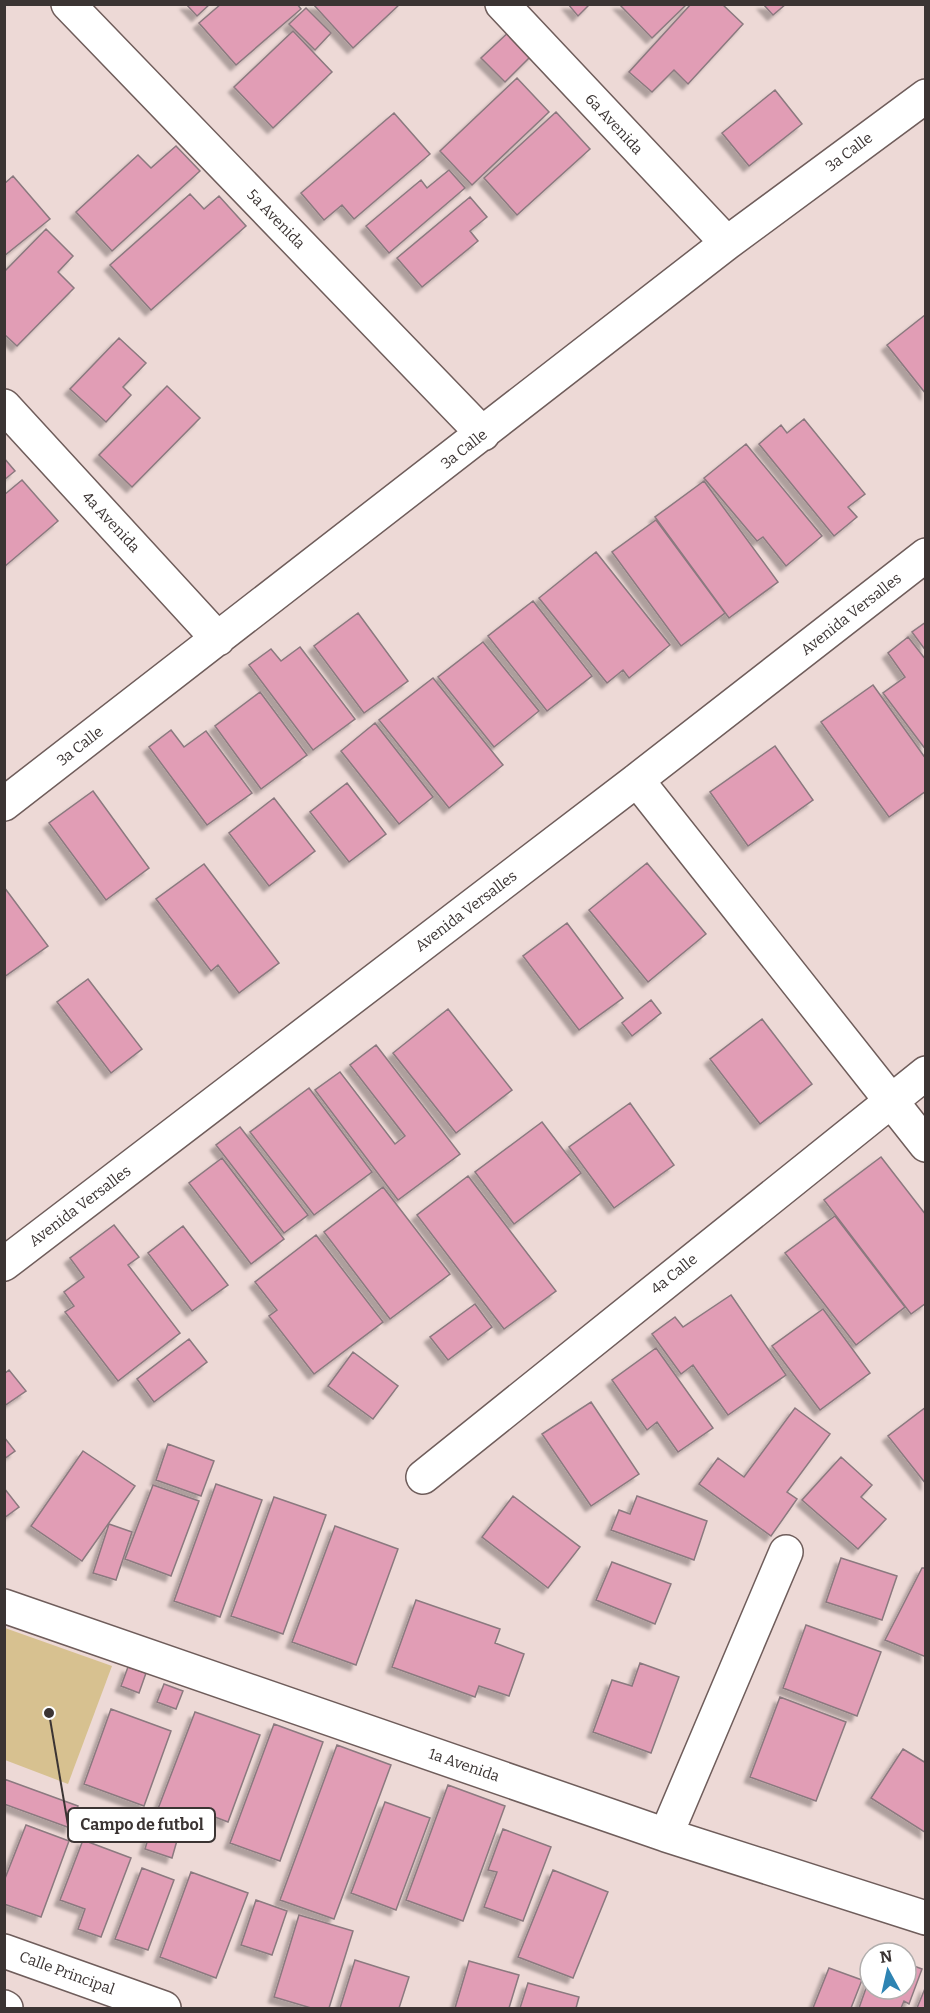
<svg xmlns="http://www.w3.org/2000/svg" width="930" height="2013" viewBox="0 0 930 2013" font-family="Bitter,serif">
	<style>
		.green { fill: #d7c190 }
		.building { fill: #e19db5; stroke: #8b797f; stroke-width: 1.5; filter: url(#shadow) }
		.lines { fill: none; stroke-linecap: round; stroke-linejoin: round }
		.minor-casing { stroke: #6f5d5b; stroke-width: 36 }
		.minor { stroke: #fff; stroke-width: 33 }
		.labels { text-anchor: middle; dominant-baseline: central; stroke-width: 4.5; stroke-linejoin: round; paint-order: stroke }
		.street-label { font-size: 15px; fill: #3b3433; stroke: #fff }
		.leader { fill: none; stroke: #3b3433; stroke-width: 2 }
		.callout-dot { fill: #3b3433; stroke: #fff; stroke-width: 2 }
		.callout { fill: #fff; stroke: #3b3433; stroke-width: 2 }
		.callout-label { font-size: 16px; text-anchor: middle; font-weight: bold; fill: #3b3433 }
	</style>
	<defs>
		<filter id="shadow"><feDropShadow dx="-5.5" dy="5.5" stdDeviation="1.5" flood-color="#0004"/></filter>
	</defs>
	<rect width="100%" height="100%" fill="#edd9d6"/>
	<path class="green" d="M5,1628L112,1666L68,1784L5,1760Z"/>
	<path class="building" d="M186,4H210L197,16Z
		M221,4H297L301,9L236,65L199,23Z
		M313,4H400L353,48Z
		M568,4H590L578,16Z
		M619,4H687L652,38Z
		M691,4H722L743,24L688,84L674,70L652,92L629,72Z
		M763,4H786L773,15Z
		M306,8L331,33L315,50L289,24Z
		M512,29L535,52L505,82L481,58Z
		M293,31L332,72L273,128L234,87Z
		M517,78L549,112L472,185L440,151Z
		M775,90L802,124L749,166L722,133Z
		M556,112L590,149L517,215L484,178Z
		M394,113L430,154L354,219L342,205L324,220L301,193Z
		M176,146L200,171L112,251L76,212L138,155L151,168Z
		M449,170L465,188L389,253L366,226L421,180L427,188Z
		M13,176L50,219L4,256V184Z
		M190,194L204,209L219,196L246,226L151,310L110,265Z
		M470,197L487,217L470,231L478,241L422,287L397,258Z
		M46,229L73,256L58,272L74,288L17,346L4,334V272Z
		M925,315L926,316V394L887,345Z
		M119,338L146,363L123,387L131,395L106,422L70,389Z
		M167,386L200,418L132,487L99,455Z
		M804,419L865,494L848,507L857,517L834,536L759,444L781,425L787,433Z
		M746,444L822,536L786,566L763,537L757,541L704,478Z
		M4,458L15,471L4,480Z
		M22,480L58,521L4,567V495Z
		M704,481L778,582L729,618L655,517Z
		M656,520L725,613L681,646L612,552Z
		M596,552L670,645L629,678L623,670L607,683L539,598Z
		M533,601L592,676L547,711L488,636Z
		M358,613L408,681L364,713L314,646Z
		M926,622V651L912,632Z
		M908,637L926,660V750L883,693L905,677L888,653Z
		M483,642L539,711L494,747L438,677Z
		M300,647L355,719L313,750L249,665L271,649L281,661Z
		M433,678L503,765L449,808L379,720Z
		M873,685L926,759V791L889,817L821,722Z
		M260,692L307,755L261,789L215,726Z
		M375,723L433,797L399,824L341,751Z
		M171,730L184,747L206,731L252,793L207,825L149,747Z
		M775,746L813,800L748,846L710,792Z
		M347,783L386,834L349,862L310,812Z
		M93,791L149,868L106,900L49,823Z
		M274,798L315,851L269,886L229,833Z
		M647,863L706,934L648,982L589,910Z
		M204,864L279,963L239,993L218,965L211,971L156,899Z
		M4,887L48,946L4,977Z
		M567,923L623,998L579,1030L523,956Z
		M88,979L142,1049L111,1073L57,1002Z
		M651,1000L661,1013L632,1036L622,1023Z
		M448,1009L512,1090L456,1133L393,1053Z
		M762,1019L812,1084L760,1124L710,1059Z
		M376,1045L460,1154L398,1200L315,1090L340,1072L395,1144L405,1136L350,1065Z
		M309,1088L372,1172L314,1215L250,1132Z
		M630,1103L674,1165L614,1208L569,1147Z
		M542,1122L581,1173L514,1224L475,1172Z
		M240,1127L308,1215L284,1233L216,1145Z
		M881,1157L926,1215V1303L911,1314L824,1200Z
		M222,1158L284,1239L251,1264L189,1183Z
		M468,1176L556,1291L504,1329L417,1215Z
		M383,1187L450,1274L390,1319L324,1232Z
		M835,1216L905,1307L856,1345L785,1253Z
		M114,1225L139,1257L128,1265L180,1333L118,1381L65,1312L74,1306L64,1292L84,1277L70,1258Z
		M183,1226L228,1285L192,1311L148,1253Z
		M316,1235L383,1322L314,1374L269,1316L277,1310L255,1282Z
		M731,1295L786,1375L728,1415L693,1365L681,1374L652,1334L675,1317L683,1327Z
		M475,1304L492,1327L448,1360L430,1337Z
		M823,1309L870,1373L820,1410L772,1346Z
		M189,1339L207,1362L154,1402L137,1379Z
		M656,1348L713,1428L678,1452L657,1422L647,1430L612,1380Z
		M353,1352L398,1386L373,1419L328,1386Z
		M9,1370L26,1391L4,1406V1374Z
		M591,1402L639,1474L591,1506L542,1434Z
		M926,1407V1484L888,1436Z
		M795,1408L830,1434L787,1492L797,1499L771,1536L699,1484L718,1458L744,1477Z
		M4,1437L15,1451L4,1459Z
		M168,1444L214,1461L201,1496L156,1480Z
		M83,1451L135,1486L82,1561L31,1526Z
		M841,1457L872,1485L861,1497L886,1519L858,1549L802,1500Z
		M216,1484L262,1500L220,1617L174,1601Z
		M153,1485L199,1501L171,1576L125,1559Z
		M4,1488L19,1507L4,1518Z
		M513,1496L580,1547L548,1588L482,1537Z
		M637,1496L707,1521L694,1560L611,1530L619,1510L630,1514Z
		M274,1497L326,1515L283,1634L231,1616Z
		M109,1524L132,1532L116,1580L93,1573Z
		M335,1526L398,1549L356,1665L292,1642Z
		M841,1558L897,1576L882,1620L826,1602Z
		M612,1562L671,1584L655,1624L596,1600Z
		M922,1568H926V1657L885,1640Z
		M416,1600L500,1629L495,1643L524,1654L509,1696L479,1686L475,1697L392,1667Z
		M806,1625L881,1652L857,1716L783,1688Z
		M640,1663L679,1677L651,1753L593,1732L612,1680L632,1686Z
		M128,1667L146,1673L139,1693L121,1686Z
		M164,1684L183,1691L176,1709L157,1702Z
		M780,1697L846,1722L816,1801L750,1777Z
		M111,1709L171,1731L144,1806L84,1784Z
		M195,1712L260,1735L228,1822L194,1809L188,1826L156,1814Z
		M274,1724L323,1742L280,1861L230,1843Z
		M337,1745L391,1765L334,1919L280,1900Z
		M903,1749L926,1763V1833L871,1798Z
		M4,1779L78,1806L70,1828L4,1804Z
		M448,1785L505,1806L463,1921L406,1900Z
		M385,1802L430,1818L396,1910L351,1893Z
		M153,1822L180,1830L172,1858L145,1849Z
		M26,1825L69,1841L41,1917L4,1904V1881Z
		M503,1829L551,1847L523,1921L484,1907L497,1872L488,1870Z
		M83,1840L131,1858L101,1937L78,1929L85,1909L60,1900Z
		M142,1868L174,1880L148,1950L115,1939Z
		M553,1870L608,1892L573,1978L518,1957Z
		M191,1872L248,1893L216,1978L160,1957Z
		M256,1900L287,1911L272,1955L241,1945Z
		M299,1915L353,1931L329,2008H311L274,1997Z
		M355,1960L409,1977L399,2008H340Z
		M469,1961L519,1975L509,2008H455Z
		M906,1963L922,1969L909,2004L904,2001L901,2008H859L870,1977V1989H906Z
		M829,1968L862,1980L851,2008H813Z
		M528,1983L579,1997L576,2008H520Z
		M926,1986V2008H917Z"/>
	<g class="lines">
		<defs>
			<path id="minor" d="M68,4L483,434
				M502,4L727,243
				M4,406L218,639
				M637,780L926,1145
				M4,804L727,243L926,96
				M4,1264L637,780L926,555
				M423,1477L926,1073
				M4,1606L666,1835L926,1918
				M666,1835L786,1552
				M4,1951L164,2008
				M4,2007L6,2008"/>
		</defs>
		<use href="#minor" class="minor-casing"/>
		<use href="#minor" class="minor"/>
	</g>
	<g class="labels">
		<g class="street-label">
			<text transform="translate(614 124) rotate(47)">6a Avenida</text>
			<text transform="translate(849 152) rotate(-37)">3a Calle</text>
			<text transform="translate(276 219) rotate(46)">5a Avenida</text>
			<text transform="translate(464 449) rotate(-38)">3a Calle</text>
			<text transform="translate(111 522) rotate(47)">4a Avenida</text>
			<text transform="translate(851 614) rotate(-38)">Avenida Versalles</text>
			<text transform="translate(80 746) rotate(-38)">3a Calle</text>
			<text transform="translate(466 911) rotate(-37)">Avenida Versalles</text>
			<text transform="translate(80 1206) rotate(-37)">Avenida Versalles</text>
			<text transform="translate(674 1274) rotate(-39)">4a Calle</text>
			<text transform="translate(464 1765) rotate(19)">1a Avenida</text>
			<text transform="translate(67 1973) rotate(20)">Calle Principal</text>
		</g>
	</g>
	<path class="leader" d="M49 1713L68 1825"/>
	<circle class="callout-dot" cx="49" cy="1713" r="6"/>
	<rect class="callout" x="68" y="1808" width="147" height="34" rx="6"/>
	<g class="callout-label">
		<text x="142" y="1830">Campo de futbol</text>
	</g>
	<rect width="930" height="2013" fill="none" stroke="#3b3433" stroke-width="12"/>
	<g transform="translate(888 1971) rotate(352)"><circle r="28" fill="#ffffff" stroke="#b1aead" stroke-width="1.5"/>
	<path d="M0-4.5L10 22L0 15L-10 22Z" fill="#2e84b3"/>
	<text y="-9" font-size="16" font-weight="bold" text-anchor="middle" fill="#3b3433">N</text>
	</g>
</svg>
